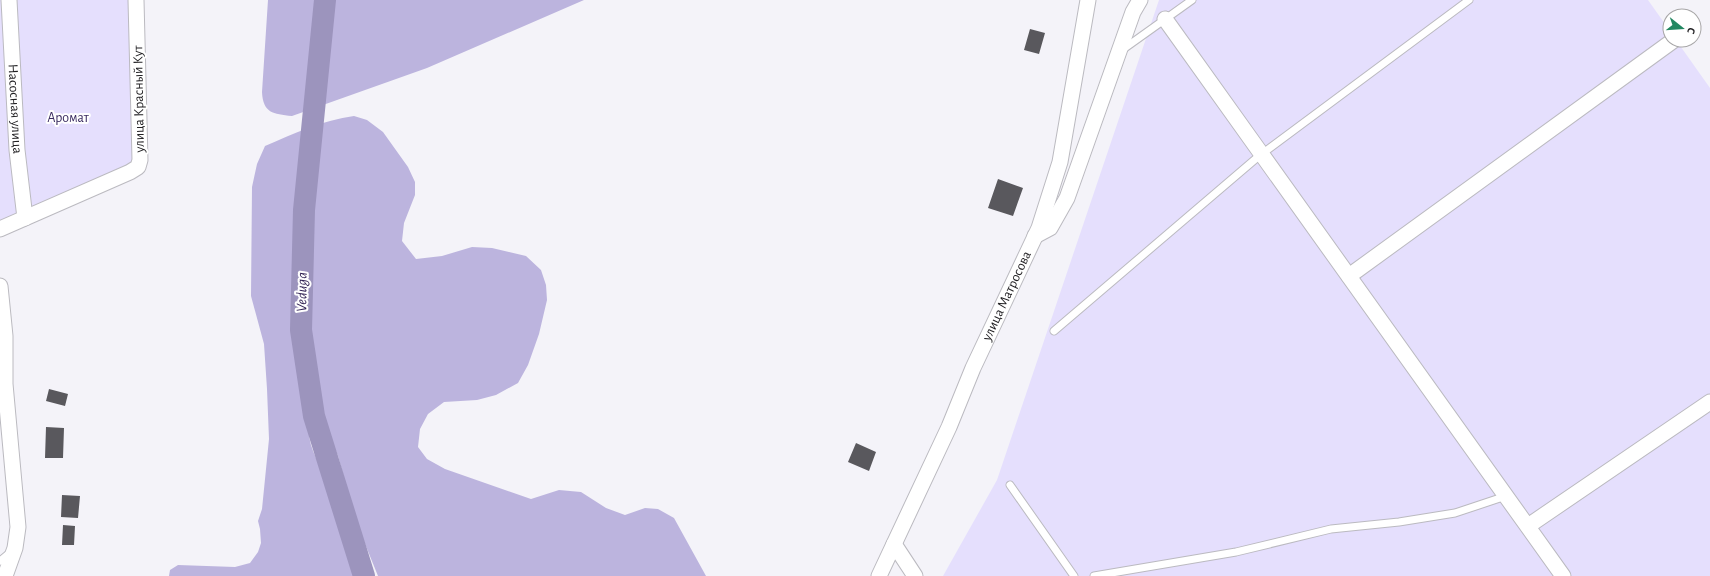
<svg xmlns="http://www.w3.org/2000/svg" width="1710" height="576" viewBox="0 0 1710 576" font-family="'Alegreya Sans',sans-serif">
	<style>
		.green { fill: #e5dffd }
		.forest { fill: #bcb4de }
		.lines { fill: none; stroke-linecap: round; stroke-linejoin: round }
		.river { stroke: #9c94bd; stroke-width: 22 }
		.building { fill: #59585d }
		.lane-casing { stroke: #bbbac0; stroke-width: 9 }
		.street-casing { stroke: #bbbac0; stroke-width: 17 }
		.lane { stroke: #fff; stroke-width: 7 }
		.street { stroke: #fff; stroke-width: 15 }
		.labels { text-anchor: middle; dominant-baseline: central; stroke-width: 4; stroke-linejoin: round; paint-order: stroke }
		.street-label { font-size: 14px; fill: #222124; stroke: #fff }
		.park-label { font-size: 14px; fill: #3b2d61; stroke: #fff }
		.water-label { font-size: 15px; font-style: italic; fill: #2d1e51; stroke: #fff }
	</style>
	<rect width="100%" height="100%" fill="#f4f3f9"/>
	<path class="green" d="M0,0H131L139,164L0,226Z
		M1159,0H1648L1670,31V40H1676L1710,88V576H943L997,480Z"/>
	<path class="forest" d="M268,0H584L427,68L292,116C273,114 263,113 262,92Z
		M354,116L367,120L383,132L408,167L415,182V195L404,223L402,241L416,259L442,256L472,247L492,248L526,256L541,270L546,285L547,300L539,334L528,365L518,383L496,395L477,400L444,402L428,414L420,429L418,447L427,459L445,469L531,499L559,490L581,492L606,508L625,515L645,508L658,509L674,518L706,576H378L357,524L338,456L324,422L310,421C304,444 321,464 328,485C338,515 346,546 355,576H169L170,570L178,565L235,567L250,563L258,552L261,543L260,529L258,521L262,509L269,439L267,389L264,344L251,296L252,187L257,164L265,146C293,134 323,120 354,116Z"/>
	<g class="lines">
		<path class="river" d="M325,0L304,210L301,330L314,416L364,576"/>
	</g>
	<path class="building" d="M1030,29L1045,33L1039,54L1024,50Z
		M998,179L1023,188L1013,216L988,208Z
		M49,389L68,394L65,406L46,401Z
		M46,427L64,428L63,458H45Z
		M856,443L876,452L869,471L848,462Z
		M62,495L80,496L78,518L61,517Z
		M63,525L75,526L74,545H62Z"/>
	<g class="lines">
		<defs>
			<path id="lane" d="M1122,50L1192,0
				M1054,331L1259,156L1469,0
				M1010,485L1074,576
				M0,561L11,552
				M1094,576L1236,552L1331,529L1399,522L1455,513L1506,496"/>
			<g id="street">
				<path id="s1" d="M9,0L17,150L25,218"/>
				<path d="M1165,19L1563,576"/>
				<path d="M0,229L130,172L138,167L140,160L136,0"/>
				<path d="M1035,236L1050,228L1067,198L1133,12L1140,0"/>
				<path d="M1349,276L1674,40"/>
				<path d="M0,286L5,336V384L18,527L15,548L5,576"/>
				<path d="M1528,526L1710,402"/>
				<path d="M894,544L915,576"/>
				<path id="s2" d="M879,576L949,427L973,368L1039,228L1060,162L1088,0"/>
			</g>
		</defs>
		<use href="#lane" class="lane-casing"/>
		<use href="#street" class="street-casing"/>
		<use href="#lane" class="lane"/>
		<use href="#street" class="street"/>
	</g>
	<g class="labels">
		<g class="street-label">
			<text transform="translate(139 99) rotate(-91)">улица Красный Кут</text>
			<text stroke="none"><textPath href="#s1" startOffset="109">Насосная улица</textPath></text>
			<text stroke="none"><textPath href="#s2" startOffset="308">улица Матросова</textPath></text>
		</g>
		<g class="park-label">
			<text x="68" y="118">Аромат</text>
		</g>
		<g class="water-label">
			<text transform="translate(302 292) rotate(-89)">Veduga</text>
		</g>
	</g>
	<g transform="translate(1682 28) rotate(107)"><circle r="19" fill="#ffffff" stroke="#a7a6a7"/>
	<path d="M0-3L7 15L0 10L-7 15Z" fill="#228761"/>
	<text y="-6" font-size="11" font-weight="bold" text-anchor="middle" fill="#222124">С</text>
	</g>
</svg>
